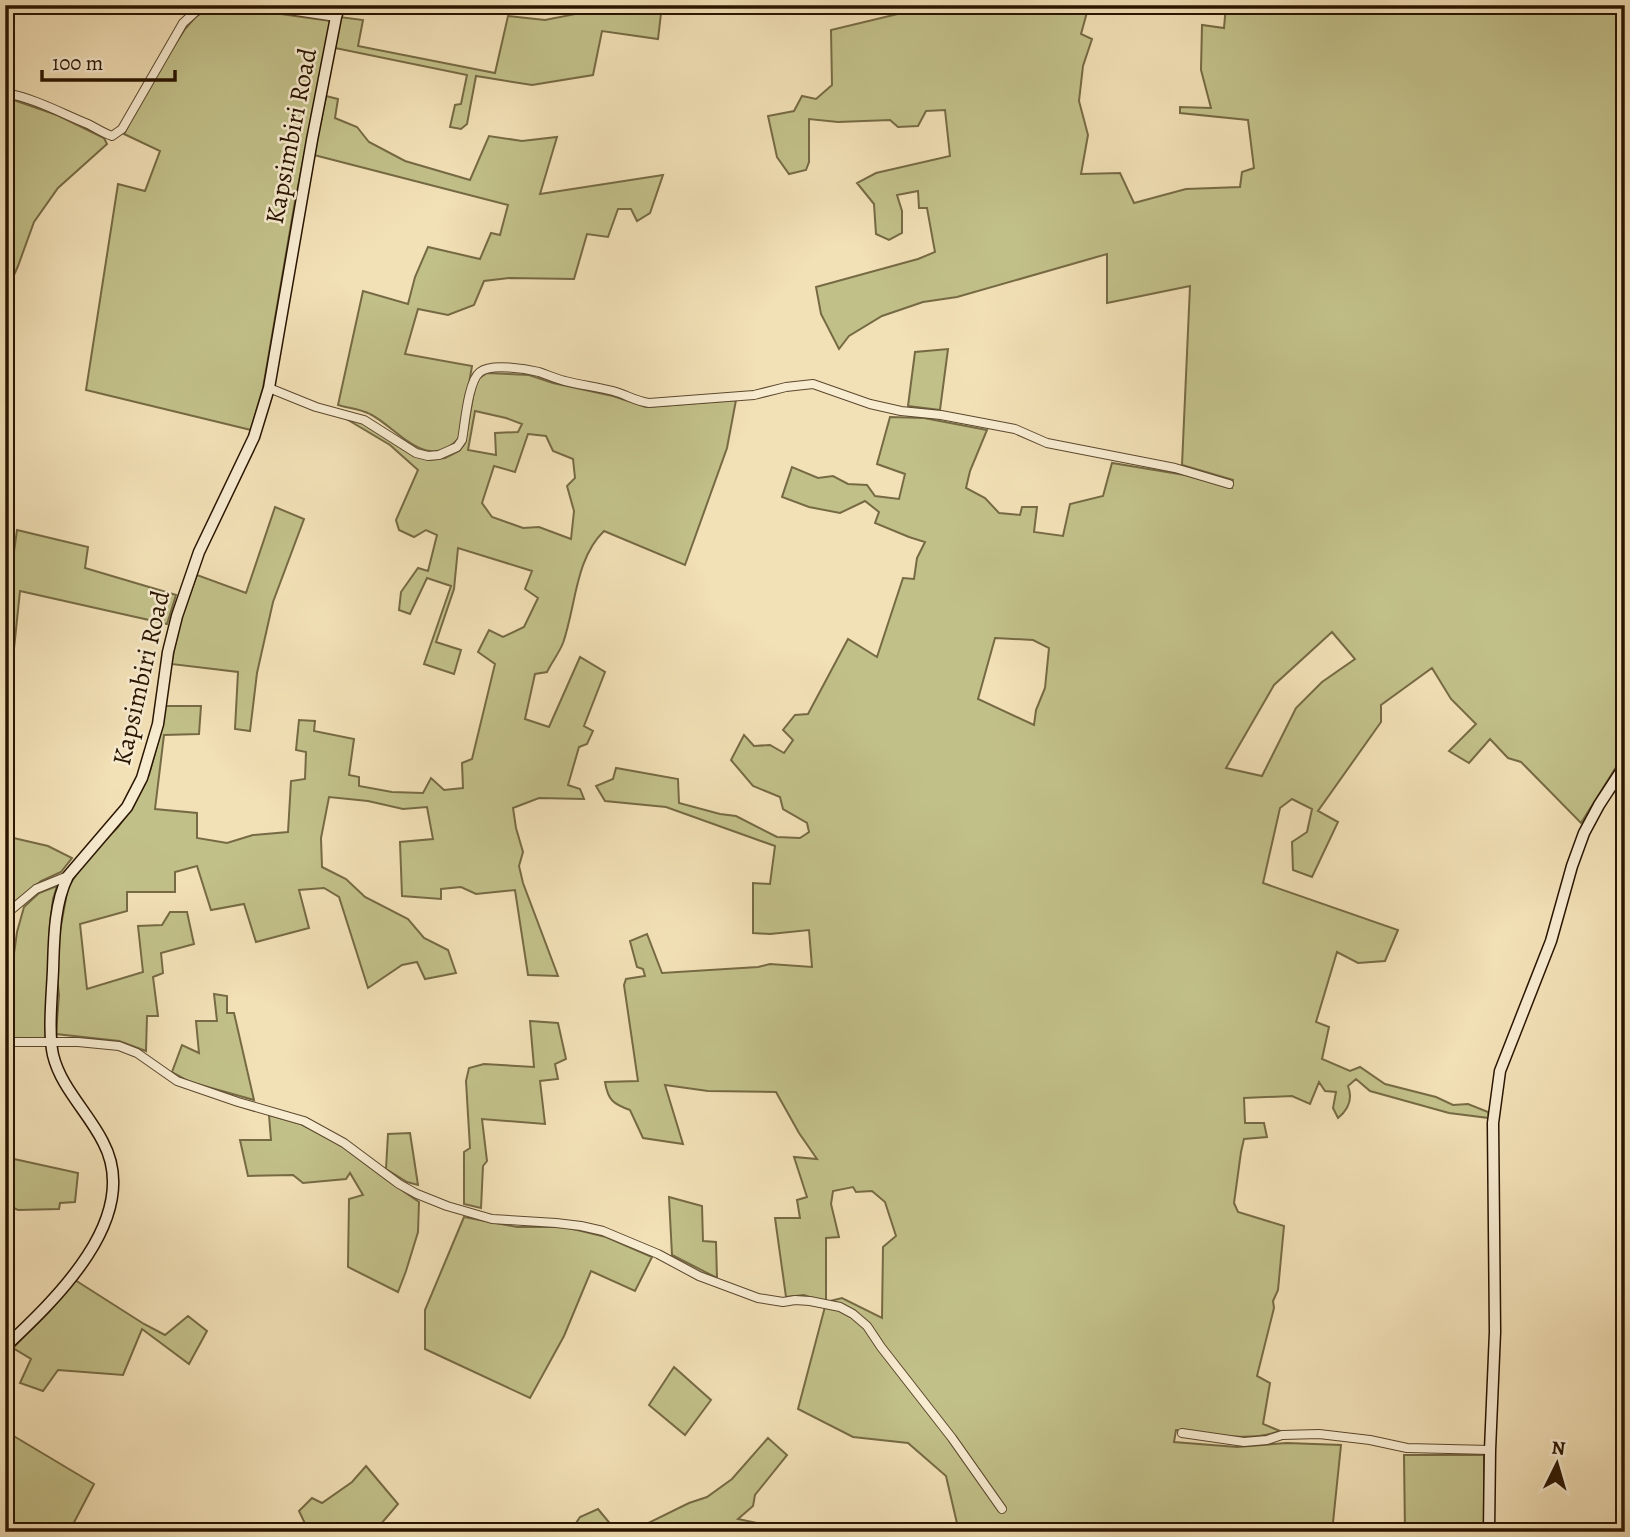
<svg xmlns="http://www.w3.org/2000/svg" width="1630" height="1537" viewBox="0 0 1630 1537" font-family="Alegreya,serif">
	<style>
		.green { fill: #c2c089; stroke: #766a44; stroke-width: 2; fill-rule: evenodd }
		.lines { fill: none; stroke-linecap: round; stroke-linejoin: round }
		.street-casing { stroke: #5c482e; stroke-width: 10 }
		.secondary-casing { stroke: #2a1500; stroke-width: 13 }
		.street { stroke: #f7ebd0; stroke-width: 8 }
		.secondary { stroke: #f7ebd0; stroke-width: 10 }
		.labels { text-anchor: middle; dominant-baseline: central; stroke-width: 5; stroke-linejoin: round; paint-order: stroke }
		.street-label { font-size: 26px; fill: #2a1500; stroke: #f7ebd0 }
	</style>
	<rect width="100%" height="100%" fill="#f2e0b6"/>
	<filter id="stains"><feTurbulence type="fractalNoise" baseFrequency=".00286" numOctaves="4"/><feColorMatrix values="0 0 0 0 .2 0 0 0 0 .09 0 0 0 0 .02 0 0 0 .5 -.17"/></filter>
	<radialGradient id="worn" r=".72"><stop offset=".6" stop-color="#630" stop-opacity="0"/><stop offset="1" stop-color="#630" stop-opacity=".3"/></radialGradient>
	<path class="green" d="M596,5H662L658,39L602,31L593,75L532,85L476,76L467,124L461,129L450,127L455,105L461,104L467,75L335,48L340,17L363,20L358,46L495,73L508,16L545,20L596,10Z
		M935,5H1089L1081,34L1092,39L1083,66L1079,101L1088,135L1081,174L1120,173L1134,203L1186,189L1240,187L1242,172L1254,168L1248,120L1180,113V107L1211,108L1201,70L1202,25L1224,28L1226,5H1625V753L1581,823L1521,762L1508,758L1490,739L1469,763L1449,751L1476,724L1451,699L1432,668L1381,705V722L1318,811L1338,822L1312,877L1293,870L1292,842L1307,832L1312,809L1292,799L1280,808L1263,883L1398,930L1385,961L1358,963L1337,952L1316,1022L1329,1027L1322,1059L1350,1071L1360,1067L1385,1084L1436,1097L1453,1105L1468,1104L1488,1112L1489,1118L1449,1113L1370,1091L1356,1079L1348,1086C1353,1099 1349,1109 1338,1118L1333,1108L1336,1092L1325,1091L1319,1082L1310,1104L1292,1096L1244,1098L1245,1123H1264L1267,1137L1244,1139L1241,1152L1234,1203L1238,1212L1284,1226L1278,1290L1273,1301L1274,1308L1257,1376L1270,1383L1263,1424L1280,1431C1247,1443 1210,1433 1176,1430L1174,1442L1237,1447L1287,1443L1341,1445L1332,1532H959L946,1476L908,1443L853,1437L798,1409L826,1303L804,1295L786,1297L775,1218H800L797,1200L807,1197L794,1157L817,1159L799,1133L776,1092L708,1091L665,1085L683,1144L643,1138L630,1110C613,1104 608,1100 605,1082L638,1081L624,985L626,979L645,976L643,969L637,967L630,941L647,934L662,973L758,967L770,964L812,967L809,930L770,934L753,933V883L770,884L775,846L666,807L605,801L596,786L613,779L616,768L678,779L679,803L720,814L736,816L777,837L800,838L809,832L807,823L783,809L780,797L753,786L731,760L744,735L754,746L770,745L784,753L793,740L783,730L795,715L808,714L848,639L877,657L903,578L914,579L917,558L925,542L909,537L875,523L879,512L865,501L840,513L809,507L782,497L792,467L818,478L833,476L848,484L867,485L875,496L899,499L905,474L877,464L890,417L924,418L987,430L970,471L966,488L985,498L999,513L1020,515L1022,507H1037L1034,532L1063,536L1070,504L1103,496L1112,463L1185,475L1232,488L1233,480L1182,465L1190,286L1107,303V254L957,297L923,302L882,316L849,336L839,349L821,314L816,287L918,259L935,252L927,208H919L918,191L897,195L902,211V233L889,240L876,234L874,204L857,183L876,173L950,156L945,110L926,111L918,126L898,127L890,120L838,122L809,119V162L806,170L789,174L777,157L768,116L794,111L802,96L816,99L832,85L831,30ZM1332,632L1355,659L1322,682L1296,708L1262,776L1226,768L1274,685ZM995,638L1033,640L1049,648L1045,688L1036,710L1034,725L978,699ZM853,1187L856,1192L872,1191L885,1202L896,1236L883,1247L882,1318L842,1298L826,1302V1238L839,1237L831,1204L833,1191Z
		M224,6L331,21L294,207L263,388L251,430L86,390L118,184L145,191L160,151L124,134L146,90L185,29L199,13L210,7Z
		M326,96L338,99L335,118L357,127L369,142L405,161L470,180L489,136L522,141L557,137L540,194L663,175L650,213L637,221L631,209H618L608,237L587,234L574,279L509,278L484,281L474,305L448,315L418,309L405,354L472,366L460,437C428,475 398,428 370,414C361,409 348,408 338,405L363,291L408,304L415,277L428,247L480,259L491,233L500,235L508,205L314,155Z
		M5,97L57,115L104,138L107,144L58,188L34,222L18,266L5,295Z
		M948,349L940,410L908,406L915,352Z
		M487,373L529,375L553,383L613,396L646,407L736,400L727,448L685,565L604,531C575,559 576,606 563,643C559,653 552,662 547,672L535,674L525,719L549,727L580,657L605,672L584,726L593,731L587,744L579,747L568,785L580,789L584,799L539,798L513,808L516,828L523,852L519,866L523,883L558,976L528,975L515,890L476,894L461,887L441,889V899L402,896L400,842L433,839L427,807L403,809L368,801L329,797L321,838L322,867L346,879L365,897L408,919L424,938L448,950L456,973L425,979L417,962L402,965L368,988L339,897L324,888L299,890L309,928L256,942L244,904L211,910L197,866L175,872V892H127V911L80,924L87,989L143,972L138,926L162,925L170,912H187L194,944L161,953L163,973L153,977L158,1016H147L146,1051L119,1041L56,1034L59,995L57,977L58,942L68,887L87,859L118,827L133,807L149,775L159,738L164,706H201L199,734L164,735L155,809L197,813V838L227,843L253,835L288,832L291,781L305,779L306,752L296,750L299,720L315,721L314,731L354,739L349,775L359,777V786L392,792L423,793L431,778L444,790L463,788L462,763L472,759L495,664L478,652L489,630L503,637L524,627L538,598L525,589L532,571L458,548L454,589L436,642L461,650L454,674L424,664L451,586L427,578L410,614L399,610L401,592L418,568L428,571L437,535L426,530L414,537L399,530L396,520L418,470L390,445L343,417L357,420L428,460L445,458L459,451L465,443L474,391L478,379ZM475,411L506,418L522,424L518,432L495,433L496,455L468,450ZM528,434L546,436L553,451L573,459L575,478L567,486L574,511L571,539L539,527L523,528L492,517L482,503L494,466L515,472Z
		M275,507L304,519L273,602L257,673L250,731L235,729L238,672L171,664L180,621L197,575L246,593Z
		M17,530L88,547L85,568L176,595L167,624L20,591L12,668L5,666V580H10Z
		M5,836L48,846L72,858L61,872L41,881L5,910Z
		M57,886L53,899L50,925L46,1038H11L10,982L17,932L24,907L39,893Z
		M214,994L227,996V1013H234L254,1100L190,1082L172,1072L182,1045L199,1053L196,1021H217Z
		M530,1021L558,1023L566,1059L555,1064L558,1079L540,1081L545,1124L482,1119L487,1161L483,1166L481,1208L464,1204V1152L470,1148L466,1081L469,1068L484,1064L534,1067Z
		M269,1115L301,1124L339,1144L387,1180L419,1202L418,1232L406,1271L398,1292L348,1267L349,1199L363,1195L350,1173L346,1179L303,1183L293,1175L248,1176L240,1140H271Z
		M410,1133L418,1185L407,1182L386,1169L388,1134Z
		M5,1157L78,1173L75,1202L60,1203L59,1209L18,1210L5,1204Z
		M669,1197L702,1206L703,1241L716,1242L717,1278L672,1255Z
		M464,1217L517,1227H565L606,1237L652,1257L635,1291L591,1271L564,1336L530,1398L425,1349V1310Z
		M75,1280L144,1324L165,1335L188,1316L207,1331L189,1364L142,1329L123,1375L58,1370L43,1391L20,1383L31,1359L13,1348Z
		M674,1367L711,1400L685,1435L649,1405Z
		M12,1435L94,1484L69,1532H5V1449Z
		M768,1438L787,1455L755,1495L753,1506L738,1519L766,1525L750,1532H630L689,1503L707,1497L732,1479Z
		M1404,1455H1484V1532H1405Z
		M366,1466L398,1504L380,1525L378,1532H309L299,1511L312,1498L322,1503L352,1482Z
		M598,1509L617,1532H570L580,1517Z"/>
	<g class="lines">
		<defs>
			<path id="street" d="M256,5L336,17
				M5,93C34,98 61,113 88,124C96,128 103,133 112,136L122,129L183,23L194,13L206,5
				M269,388L316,407L364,420L416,453L428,456L439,455L457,447L462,440C465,424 468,381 480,372C491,363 527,369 539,372C548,375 556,379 565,381C581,385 598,387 613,391C627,395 635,401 649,403L754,395L786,387L813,384L870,404L901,411L941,415L1015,429L1047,443L1175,468L1229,484
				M5,915L36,889L68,876
				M5,1042H78L119,1046L137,1053L177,1081L238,1102L304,1121L344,1143L399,1184L417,1194L447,1206L492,1219L556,1223L581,1226L603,1231L658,1254L699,1276L758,1298L783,1302L795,1300L810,1301L840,1307L853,1314L867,1326L881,1347L952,1438L1002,1509
				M1182,1433L1244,1442L1267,1440L1282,1435L1319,1434L1370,1440L1407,1448L1490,1450"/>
			<path id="secondary" d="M5,1347C55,1300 143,1217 103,1142C88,1112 61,1088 53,1055C48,1033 52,994 53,970C54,939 54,904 68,876L127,807L142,778L158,724L168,652L177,616L199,552L254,437L269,388L312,140L336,17L340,5
				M1489,1532L1490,1450L1495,1332L1493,1123L1500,1071L1551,941L1572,866L1584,833L1599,805L1625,765"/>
		</defs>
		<use href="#street" class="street-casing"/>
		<use href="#secondary" class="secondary-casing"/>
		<use href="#street" class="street"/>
		<use href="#secondary" class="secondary"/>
	</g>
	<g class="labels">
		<g class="street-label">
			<text transform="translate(291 136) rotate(-79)">Kapsimbiri Road</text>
			<text transform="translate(141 678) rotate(-77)">Kapsimbiri Road</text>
		</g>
	</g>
	<rect width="1630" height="1537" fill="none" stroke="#f2e0b6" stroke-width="28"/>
	<rect x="7" y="7" width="1616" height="1523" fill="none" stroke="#2a1500" stroke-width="3.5"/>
	<rect x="14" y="14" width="1602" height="1509" fill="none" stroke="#2a1500" stroke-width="2"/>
	<g transform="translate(1557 1464) rotate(5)" stroke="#f7ebd0" stroke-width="5" paint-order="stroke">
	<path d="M0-5L12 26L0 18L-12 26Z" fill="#2a1500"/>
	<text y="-10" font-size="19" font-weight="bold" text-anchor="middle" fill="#2a1500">N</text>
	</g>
	<path d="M42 70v10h133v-10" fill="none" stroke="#2a1500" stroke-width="3.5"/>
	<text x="52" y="70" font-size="21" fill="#2a1500" stroke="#f7ebd0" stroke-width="5" paint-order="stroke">100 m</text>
	<rect width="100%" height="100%" filter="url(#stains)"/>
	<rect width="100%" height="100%" fill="url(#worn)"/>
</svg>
